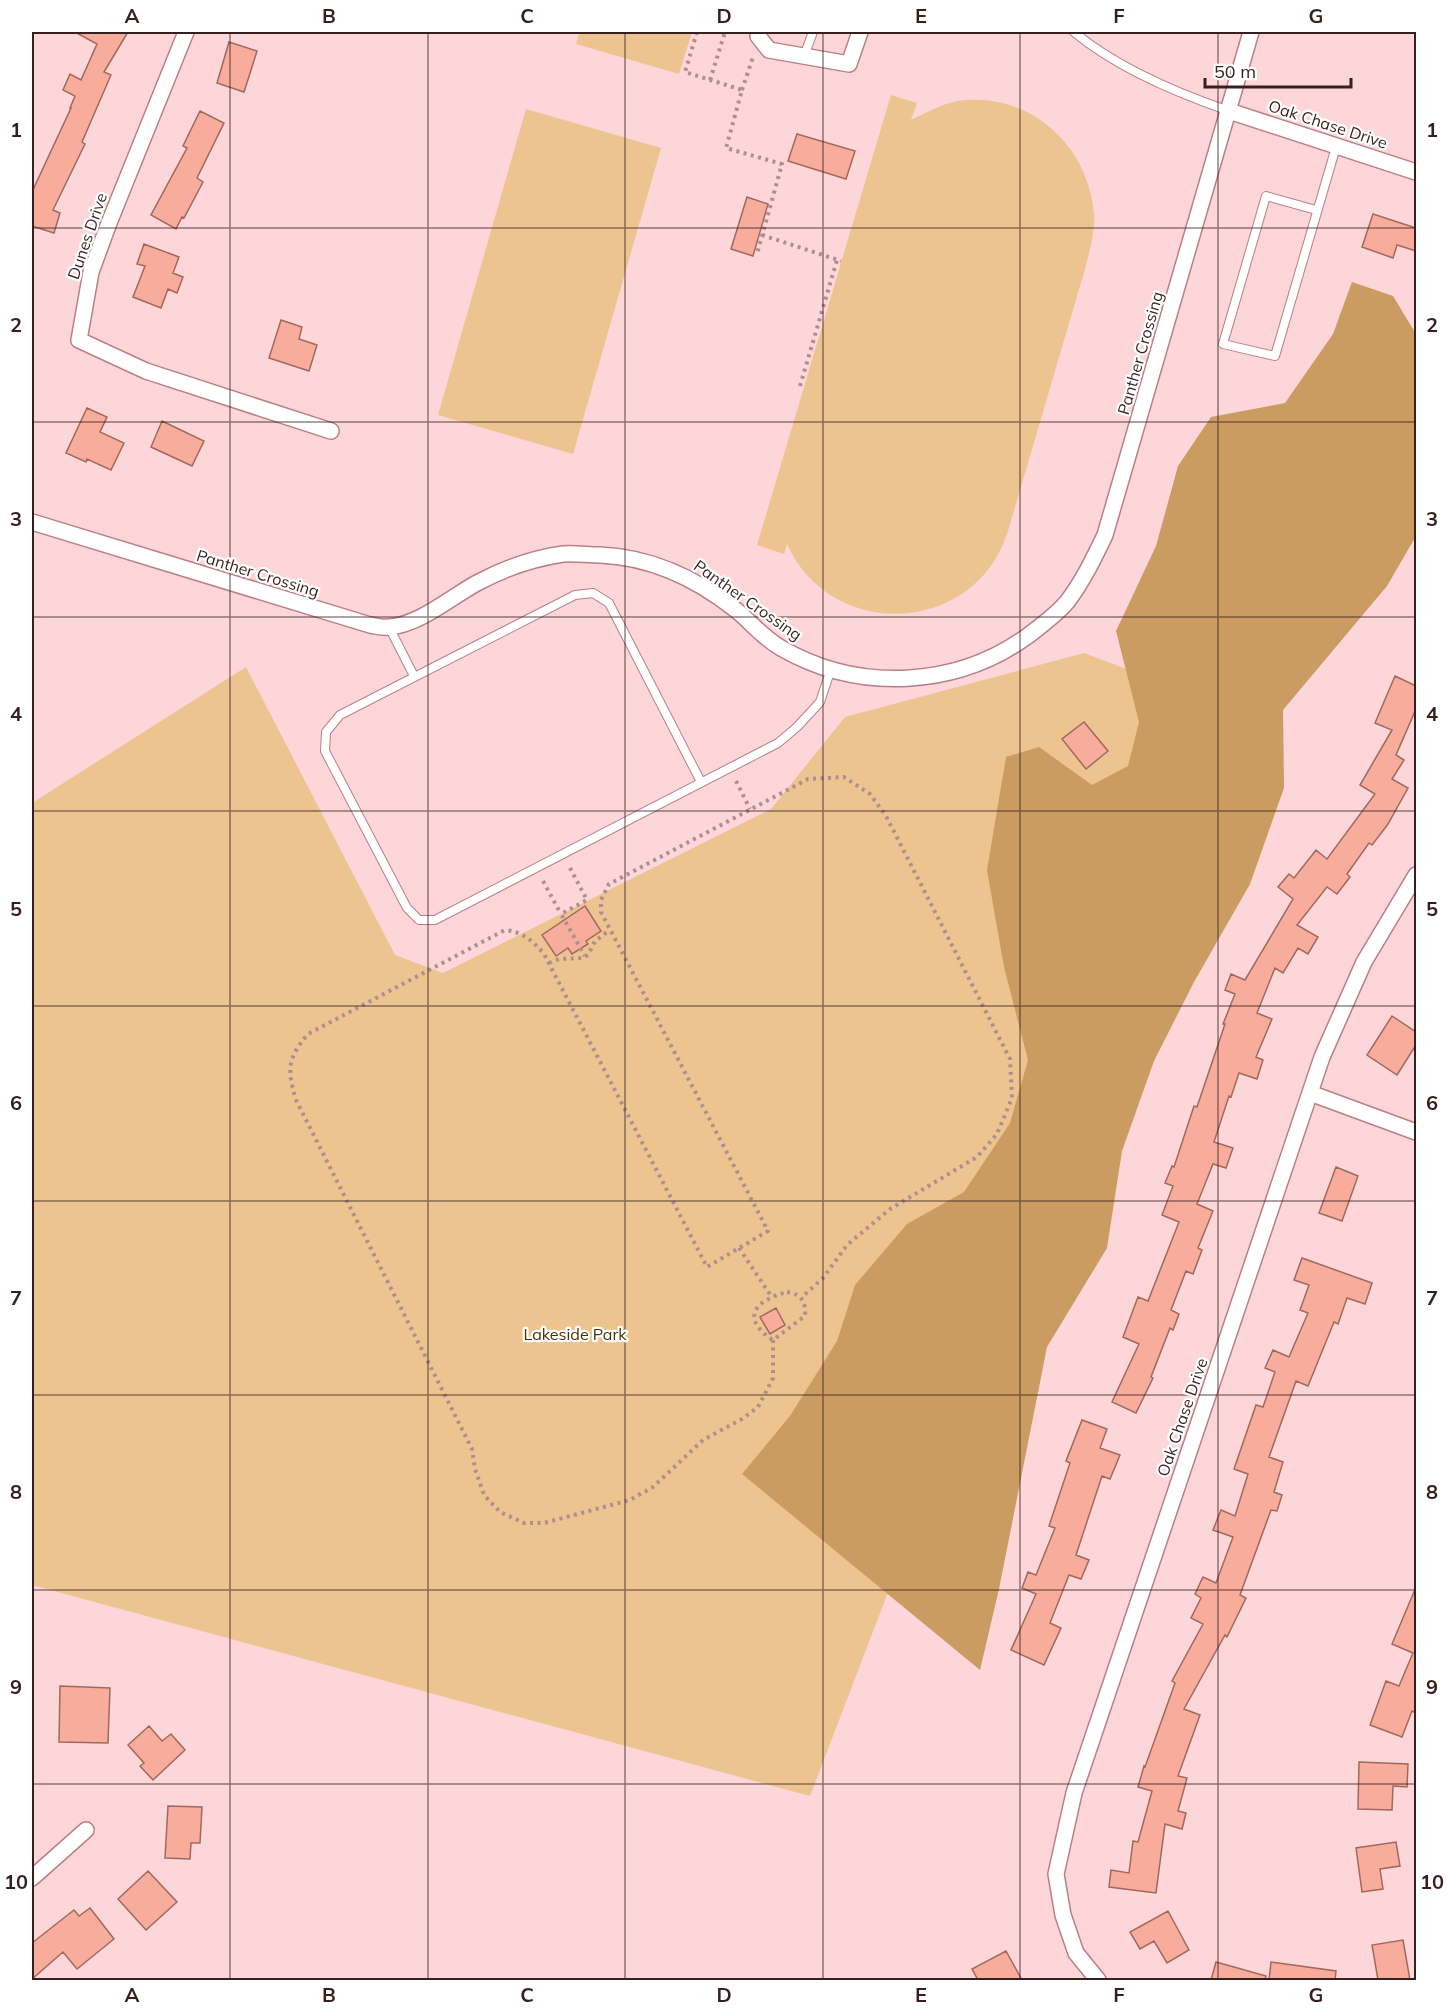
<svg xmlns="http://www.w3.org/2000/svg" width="1448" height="2012" viewBox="0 0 1448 2012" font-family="Mulish,sans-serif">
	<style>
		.green { fill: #edc38f }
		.forest { fill: #ca9c61 }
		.building { fill: #f8ac9c; stroke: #a1695e; stroke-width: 1.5 }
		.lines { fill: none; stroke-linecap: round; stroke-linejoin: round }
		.service-casing { stroke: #ba7f86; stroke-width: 10 }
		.minor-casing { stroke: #ba7f86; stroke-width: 18 }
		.path { stroke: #af8e90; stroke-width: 4; stroke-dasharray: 3 4.5; stroke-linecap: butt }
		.service { stroke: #fff; stroke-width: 8 }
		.minor { stroke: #fff; stroke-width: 15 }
		.grid { fill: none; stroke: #361f21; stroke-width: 1.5; stroke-opacity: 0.55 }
		.labels { text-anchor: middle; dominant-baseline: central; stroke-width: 4.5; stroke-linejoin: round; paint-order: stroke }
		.street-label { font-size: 16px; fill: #361f21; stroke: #fff }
		.park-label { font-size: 16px; fill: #4e3000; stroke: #fff }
		.neatline { fill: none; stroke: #361f21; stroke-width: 2 }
		.grid-label { font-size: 20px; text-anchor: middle; font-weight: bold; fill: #361f21 }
	</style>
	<rect width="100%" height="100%" fill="#fdd6d9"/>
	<path class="green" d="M580,32H692L679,74L576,44Z
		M891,95L917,103L911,120C926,113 941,104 958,101C1029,91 1089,145 1094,215C1095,233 1089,252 1085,269L1008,531C976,635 832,643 787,544L784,554L757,545Z
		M526,109L661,148L573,454L438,415Z
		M1084,653L1227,707L810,1796L32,1585V803L246,667L395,955L443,973L771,809L845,717Z"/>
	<path class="forest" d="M1352,282L1393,296L1416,334V536L1387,586L1283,710L1284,788L1250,884L1194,982L1154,1061L1122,1151L1107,1248L1047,1347L999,1589L980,1670L742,1474L790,1416L837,1341L855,1285L907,1224L964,1192L1010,1123L1028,1060L1004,967L987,870L1006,757L1039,747L1092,785L1128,766L1139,722L1116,631L1156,546L1178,466L1211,417L1285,403L1333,334Z"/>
	<path class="building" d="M75,32H128L104,72L111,75L82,142L85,144L53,210L60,213L54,233L32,226V192L71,108H70L75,96L63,90L70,74L81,80L97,44Z
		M229,42L257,51L244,92L217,83Z
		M200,111L224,123L197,178L203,182L184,218L182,217L176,229L151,215L187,148L183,146Z
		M797,134L855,151L846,179L788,161Z
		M747,197L768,204L753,256L731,249Z
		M1373,214L1416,228V251L1397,245L1393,258L1362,247Z
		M144,244L179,257L173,273L183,277L177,293L168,289L161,308L133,297L145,266L137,264Z
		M281,320L302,327L299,339L317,345L309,371L269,358Z
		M87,408L107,417L100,432L124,443L111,470L87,459L86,462L66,453Z
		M162,421L204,441L192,466L151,447Z
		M1395,676L1416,686V709L1396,755L1404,760L1392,779L1408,788L1388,824L1372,845L1369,843L1347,874L1350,877L1337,894L1327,887L1297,925L1318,937L1308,954L1298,948L1283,973L1275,968L1257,1013L1272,1019L1256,1057L1263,1060L1257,1079L1239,1073L1231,1097L1229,1096L1214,1142L1233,1148L1226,1168L1213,1164L1197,1204L1213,1211L1198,1248L1202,1250L1193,1274L1186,1271L1171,1310L1179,1314L1173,1330L1170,1328L1151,1377L1153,1378L1136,1413L1112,1402L1139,1344L1123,1337L1138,1297L1148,1301L1179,1222L1162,1215L1173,1186L1165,1183L1172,1166L1174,1167L1194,1106L1197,1107L1225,1024H1223L1235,994L1225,990L1231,974L1245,980L1293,899L1278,887L1289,874L1294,878L1316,850L1327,859L1375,794L1360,785L1392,730L1375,723Z
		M1084,722L1108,751L1086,769L1062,739Z
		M585,906L601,931L586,941L588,944L572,954L568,948L556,956L542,935Z
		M1392,1016L1416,1032V1045L1397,1075L1367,1055Z
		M1336,1167L1358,1176L1342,1221L1319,1213Z
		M1302,1258L1372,1283L1365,1304L1347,1298L1338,1324L1334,1322L1308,1386L1296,1381L1269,1457L1283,1462L1274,1492L1282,1495L1277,1511L1271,1510L1240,1595L1246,1598L1227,1637L1225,1635L1184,1709L1200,1715L1178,1776L1187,1778L1178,1811L1186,1813L1182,1829L1165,1824L1156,1893L1109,1887L1111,1870L1129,1873L1133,1841L1138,1842L1152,1791L1138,1787L1144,1766L1145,1767L1175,1683L1172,1681L1203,1624L1191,1618L1201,1598L1195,1594L1203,1577L1216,1583L1233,1537L1213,1530L1221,1510L1235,1516L1248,1474L1234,1469L1256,1405L1263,1407L1275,1372L1265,1368L1273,1350L1289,1357L1308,1313L1300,1310L1309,1285L1294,1280Z
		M776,1308L785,1325L770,1334L760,1317Z
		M1082,1420L1107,1429L1100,1448L1120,1455L1110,1479L1102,1476L1076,1555L1089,1560L1081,1579L1069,1575L1050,1623L1061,1628L1044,1665L1011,1650L1036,1594L1022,1588L1028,1572L1036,1575L1055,1528L1049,1526L1070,1463L1066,1461Z
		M1416,1587V1713L1412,1711L1402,1737L1370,1725L1386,1681L1399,1686L1413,1653L1392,1644Z
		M60,1686L110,1688L108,1743L59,1742Z
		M149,1726L162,1741L171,1734L185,1750L153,1780L140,1766L144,1763L128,1745Z
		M1359,1762L1408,1764L1407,1787L1393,1786L1392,1810L1358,1809Z
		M168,1806L202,1807L200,1843H191L190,1859L165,1858Z
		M1396,1842L1400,1866L1380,1869L1383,1889L1362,1892L1356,1848Z
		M148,1871L177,1902L146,1930L118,1899Z
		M90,1908L114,1939L77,1969L63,1952L32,1979V1943L74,1910L79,1916Z
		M1168,1911L1189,1950L1167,1963L1154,1941L1140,1949L1130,1932Z
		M1403,1940L1410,1980H1378L1372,1945Z
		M1006,1951L1022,1980H978L972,1969Z
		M1216,1962L1266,1976L1265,1980H1211Z
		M1271,1962L1336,1971L1335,1980H1269Z"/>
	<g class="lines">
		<defs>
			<path id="service" d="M1074,32C1117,68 1177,93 1229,111
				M804,56L813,32
				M1316,210L1266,196L1223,344L1275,356L1336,147
				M389,627L414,676
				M701,782L609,603L593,593L575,595L340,715L326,732L325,751L407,908L419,920H435L778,743L797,727L820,702L831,669"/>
			<path id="minor" d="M186,32L109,223L91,272L79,340L146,371L331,431
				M759,32L758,36L769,50L849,64L860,32
				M1229,111L1416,172
				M32,522L370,625C376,626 383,628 389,627C419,625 451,597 477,583C503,569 535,558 563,554C575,553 588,555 600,555C650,557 697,579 736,610C752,623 762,637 781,648C859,693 957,688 1029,635C1042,625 1057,614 1067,602C1083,581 1094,558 1105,535L1251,32
				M1310,1093L1416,1132
				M32,1878L86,1830
				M1098,1980L1076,1953L1063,1915L1056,1874L1074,1793L1322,1057L1364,962L1416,875"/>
		</defs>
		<use href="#service" class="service-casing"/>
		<use href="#minor" class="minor-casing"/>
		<path class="path" d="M697,32L685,72L742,90L726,148L782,164L757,254
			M710,80L725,32
			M742,90L753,57
			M762,235L841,261
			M800,386L837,260
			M736,781L750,809
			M570,868L587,900L561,914L585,956
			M543,881L561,914
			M549,963L559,959L583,958L588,955L595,941L610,930
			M739,1248L771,1296
			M787,1292C802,1294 806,1302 805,1316L773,1340C739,1318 756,1300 787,1292Z
			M773,1340V1378L758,1407L742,1419L703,1440L653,1487L630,1500L544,1523H524L500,1512L484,1495L475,1469L472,1449L296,1100C287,1069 287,1059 308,1034L505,930C523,932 533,941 544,954L707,1267L768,1231L601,912V900L609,884L808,779L844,777L870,794L886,816L1010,1059L1012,1098L997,1134L977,1157L890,1209L847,1245L823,1278L802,1297"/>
		<use href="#service" class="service"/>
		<use href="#minor" class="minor"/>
	</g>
	<path class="grid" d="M230,32V1980M428,32V1980M625,32V1980M823,32V1980M1020,32V1980M1218,32V1980M32,228H1416M32,422H1416M32,617H1416M32,811H1416M32,1006H1416M32,1201H1416M32,1395H1416M32,1590H1416M32,1784H1416"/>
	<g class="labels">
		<g class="street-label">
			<text transform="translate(1328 124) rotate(18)">Oak Chase Drive</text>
			<text transform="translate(87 236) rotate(-71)">Dunes Drive</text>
			<text transform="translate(1140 353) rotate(-74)">Panther Crossing</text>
			<text transform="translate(258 573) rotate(17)">Panther Crossing</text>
			<text transform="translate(748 600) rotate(35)">Panther Crossing</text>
			<text transform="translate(1182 1417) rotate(-71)">Oak Chase Drive</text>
		</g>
		<g class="park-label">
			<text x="575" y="1334">Lakeside Park</text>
		</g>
	</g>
	<rect width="1448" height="2012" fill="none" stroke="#ffffff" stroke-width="66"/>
	<path d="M1205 78v9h146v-9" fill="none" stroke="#361f21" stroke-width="3"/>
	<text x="1214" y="78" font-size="18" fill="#361f21" stroke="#ffffff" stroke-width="4.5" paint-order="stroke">50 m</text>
	<rect x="33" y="33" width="1382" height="1946" class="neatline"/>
	<g class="grid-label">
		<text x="132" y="23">A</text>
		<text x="329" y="23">B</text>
		<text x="527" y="23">C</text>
		<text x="724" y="23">D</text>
		<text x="921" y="23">E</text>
		<text x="1119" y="23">F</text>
		<text x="1316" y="23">G</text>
		<text x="16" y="137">1</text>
		<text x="1432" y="137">1</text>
		<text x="16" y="332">2</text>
		<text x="1432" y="332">2</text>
		<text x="16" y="526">3</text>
		<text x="1432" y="526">3</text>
		<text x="16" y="721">4</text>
		<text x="1432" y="721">4</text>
		<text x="16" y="916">5</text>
		<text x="1432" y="916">5</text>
		<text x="16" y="1110">6</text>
		<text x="1432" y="1110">6</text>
		<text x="16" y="1305">7</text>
		<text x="1432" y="1305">7</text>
		<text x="16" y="1499">8</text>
		<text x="1432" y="1499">8</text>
		<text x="16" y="1694">9</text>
		<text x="1432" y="1694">9</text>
		<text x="16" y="1889">10</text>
		<text x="1432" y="1889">10</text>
		<text x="132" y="2002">A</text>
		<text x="329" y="2002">B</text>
		<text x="527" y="2002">C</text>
		<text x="724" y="2002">D</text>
		<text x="921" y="2002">E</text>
		<text x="1119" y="2002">F</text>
		<text x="1316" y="2002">G</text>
	</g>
</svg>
